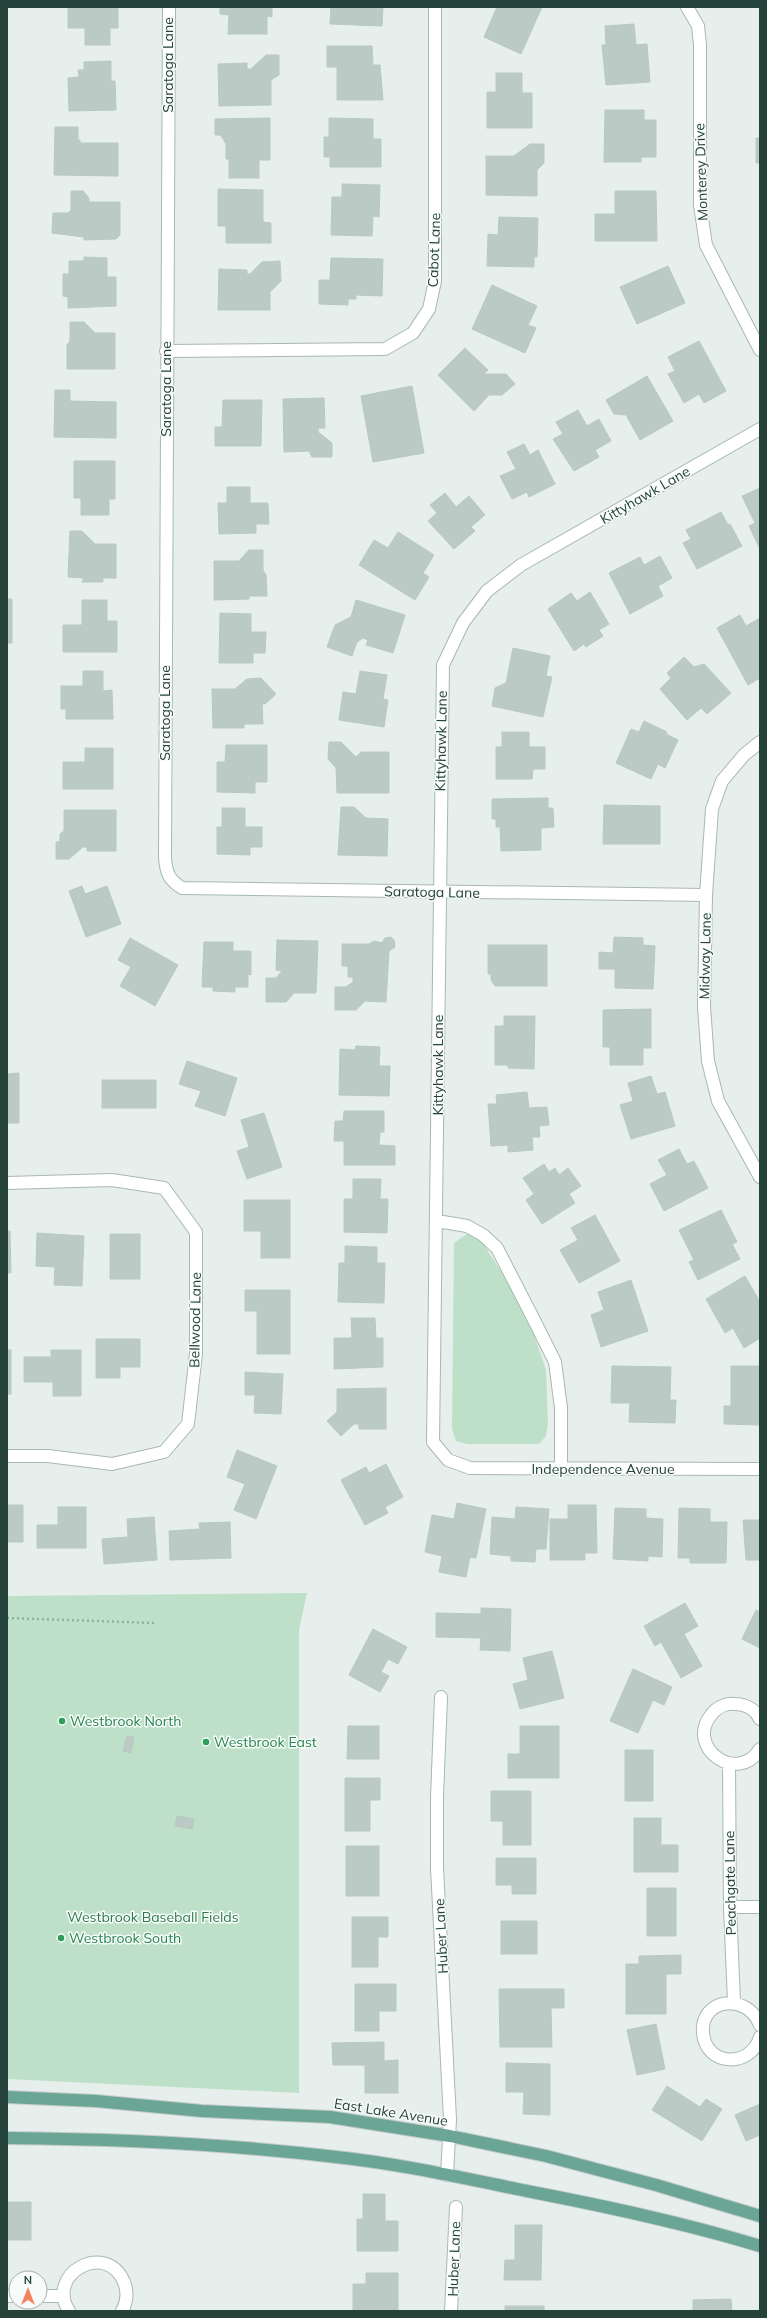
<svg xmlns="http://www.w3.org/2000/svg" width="767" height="2318" viewBox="0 0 767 2318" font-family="Mulish,sans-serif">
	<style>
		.green { fill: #bfe0c8 }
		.building { fill: #bbcac4; stroke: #b8c9c2 }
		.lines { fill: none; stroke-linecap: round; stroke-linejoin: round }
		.minor-casing { stroke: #a8b8b2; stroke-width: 14 }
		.primary-casing { stroke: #c2cac8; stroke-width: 14 }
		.path { stroke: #86b3a5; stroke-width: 2.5; stroke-dasharray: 2 3; stroke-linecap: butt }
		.minor { stroke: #fff; stroke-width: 12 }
		.primary { stroke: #6aa596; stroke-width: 12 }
		.leisure-dot { fill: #2e9e5b; stroke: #f7fbf9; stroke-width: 1.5 }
		.labels { text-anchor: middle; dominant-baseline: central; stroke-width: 3; stroke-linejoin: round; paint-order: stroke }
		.street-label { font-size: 14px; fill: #24423a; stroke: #f7fbf9 }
		.leisure-label { font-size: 14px; fill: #27864d; stroke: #f7fbf9; text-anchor: start }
		.park-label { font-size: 14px; fill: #2d7a4b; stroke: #f7fbf9 }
	</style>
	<rect width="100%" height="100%" fill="#e6efeb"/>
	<path class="green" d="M468,1233L482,1242L502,1273L530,1323L546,1370L548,1424L546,1436L539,1444H467L456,1441L452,1429L454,1243Z
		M307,1593L299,1630V2093L7,2079V1596Z"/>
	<path class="building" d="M118,7V28H110V45H85V28H68V8Z
		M220,7H272V17L267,16V34H228L229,15L220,14Z
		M331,7H383L382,26L330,24Z
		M497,7H542L521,54L484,37Z
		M634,24L636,45L647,44L650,82L606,85L602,45H606L605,26Z
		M327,46H372L373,65H380L383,100H337V67H327Z
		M266,55H279V75L271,80V105L219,106L218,64L247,63V69H251Z
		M111,61V81H115L116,110L69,111L68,78L79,77L78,70H84V62Z
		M496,73H522V93H532V128H487V92H496Z
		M605,110H644V120H656V157H641V162H604Z
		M270,118V160H259V178H229V159H226V144L221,135H215V119Z
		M329,118L373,119V139H381V167H330V157H324V137H329Z
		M55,127H78V140H80V143H118V176L54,175Z
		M756,138H760V163H756Z
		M530,144H544V163L537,170V196L486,195V156H514Z
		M342,184L380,185L379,217L373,216L372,236L331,235L332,197H342Z
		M218,189L263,190V222L271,223V243H226V226H218Z
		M71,191H83L89,198V202H120V235L116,239L84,240V237L52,233L53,213H68L71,210Z
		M615,191H656L657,241H595V214H615Z
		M499,217L538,218L537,257H534V267L487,266L488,234L498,235Z
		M84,257L107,258V277H116V306L68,308V297L63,296V274H69V261H84Z
		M331,258L383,259L382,296L356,295V299H348V305L319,304V280H330Z
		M280,261L281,281L270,292V310H218L219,269L247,270V274H250L262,262Z
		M668,266L685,303L637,324L620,287Z
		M492,285L537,306L528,325L536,328L525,353L472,329Z
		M70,322H84L95,333H115V369H67V345L70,341Z
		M699,341L726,391L704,403L699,394L684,403L668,374L675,371L668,357Z
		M465,348L488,370L484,374H506L515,384L502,395H489L474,411L438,375Z
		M647,376L673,421L640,440L626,415L614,414L606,400Z
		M412,386L424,453L373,462L361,396Z
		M55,390H70V401L116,402V438L54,437Z
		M324,398L325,428H318V432L332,443V457H312L309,451L284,452L283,399Z
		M223,400H262L261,446H215V427H222Z
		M578,410L587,426L599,419L611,441L595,450L599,457L574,471L553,439L563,434L556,422Z
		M524,444L530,455L538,450L555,484L529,497L527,492L512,499L500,476L516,469L507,452Z
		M74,461H115V499H109V515H81V498H74Z
		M227,487H250V503H268L269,524H256V533L219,534L218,503H227Z
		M760,488V546L759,547L749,526L755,523L742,496Z
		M445,493L456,507L469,496L485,515L471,527L475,531L454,549L428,521L437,513L430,505Z
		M721,512L728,525L730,524L742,546L697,569L683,543L691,539L686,530Z
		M70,531H82L95,544H116V578H103V582H82L84,578L68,577Z
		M398,532L434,555L423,573L429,577L415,600L359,565L374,540L388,548Z
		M249,550H263V570L266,575L267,596H249V599L214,600V561H239Z
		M660,556L672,578L658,586L663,596L630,614L609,573L640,557L644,565Z
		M590,592L609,624L599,630L603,636L586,647L584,644L574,651L548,609L571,593L577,601Z
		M7,599H12V643H7Z
		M82,600H107V621H117V652H63V625H82Z
		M356,600L405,615L393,653L366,645L368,640L363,638L357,642L352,656L327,647L335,625L351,617Z
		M220,613L251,614V632H266L265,653H253V663H219Z
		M740,615L746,626L760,618V678L748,685L717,628Z
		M513,648L550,656L546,676L552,677L543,717L492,706L495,688L506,683Z
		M684,657L694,667L704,664L731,693L707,714L701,708L687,720L660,689L671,678L667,673Z
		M83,671H103V691L112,690L113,719H66V709H61V686H83Z
		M360,671L387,675L383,699L388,700L384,727L339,720L343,692L356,694Z
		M261,678L276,694L265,704H262L263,724H244V728H213L212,689H235L247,679Z
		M644,721L667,732L666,734L678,740L665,768L658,764L651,779L616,763L631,729L639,732Z
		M502,732H529V747H545V769H533L532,779H496V747H502Z
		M329,742H341L356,757L361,752H389V793H337L336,768L328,759Z
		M226,745H267V782H255V793L217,792V762H225Z
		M85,748H113V789H63V762H85Z
		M548,798V808H553L554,827L541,828V850L501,851L500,827H496V819H492V799Z
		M604,805L660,806V844H603Z
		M341,807H354L366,818L388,819L387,856L338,855Z
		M222,808H245V827H262V847H250V855L217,854V827H222Z
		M64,810H116V851H87V847H83L69,859H56V842H60V834L64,831Z
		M82,886L85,894L107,886L121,924L86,937L69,891Z
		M391,937L394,940L395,947L389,951L386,1002L365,1001L356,1010H335V987H346L353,982V977H348V966H342V944H369L374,941L382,943L385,938Z
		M614,937L643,938V945L655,946L653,989L615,988V969H599V952L613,953Z
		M130,938L178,965L155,1006L120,986L131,967L118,960Z
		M277,940L318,941L316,993H294L286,1002H266V978H276L282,971L276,970Z
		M204,942H233V951H251V975L248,974V987H235V992L213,991V987H202Z
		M488,945H547V986H495L491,980V974H488Z
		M651,1009V1048H643V1065H610V1047H603V1010Z
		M504,1016H535L534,1069L508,1068V1065H495V1026H504Z
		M356,1046L380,1047L379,1066H390L389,1096L339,1095L340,1049L355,1050Z
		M187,1061L237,1078L225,1116L195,1106L201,1091L179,1084Z
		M19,1073V1123H7V1074Z
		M651,1076L657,1094L665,1092L675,1126L631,1139L620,1105L633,1101L628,1083Z
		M102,1080H156V1108H102Z
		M527,1092L529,1108L547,1107L549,1125L539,1126L540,1137H532L533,1150L508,1152V1145L491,1146L488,1104H497L496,1095Z
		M344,1111H384V1132H380L379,1145L395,1146V1165H344V1141H334L335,1121H343Z
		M264,1113L282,1167L247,1179L237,1151L249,1147L241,1120Z
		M679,1149L687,1164L694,1161L708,1188L664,1211L650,1184L667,1175L658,1160Z
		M544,1164L549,1172L555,1168L559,1175L568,1168L581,1186L569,1194L575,1203L542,1224L526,1200L534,1194L523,1178Z
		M353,1179H381L380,1199H388L387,1233L344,1232V1199H353Z
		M244,1200H290V1258H261V1231H244Z
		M721,1210L737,1242L732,1244L740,1259L698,1280L689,1262L694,1260L679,1230Z
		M595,1215L620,1261L579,1283L560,1250L578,1240L571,1228Z
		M7,1231H10L11,1273H7Z
		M37,1233L84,1236L82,1286L54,1285L55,1267L36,1266Z
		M110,1234H140V1279H110Z
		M345,1246L377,1247V1263H385L384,1303L338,1302L339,1263H345Z
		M745,1276L760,1302V1338L744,1348L733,1328L725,1333L706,1299Z
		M631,1280L648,1331L601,1347L591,1315L604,1310L598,1292Z
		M245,1290H290V1354H257V1311H245Z
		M351,1318H375L376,1338H383V1367L334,1369V1338H352Z
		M96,1339H140V1367H120V1378H96Z
		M7,1350H11V1394H7Z
		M51,1350H81V1396H53V1382H24V1357H51Z
		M612,1366L671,1367L670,1400H676L675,1423L629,1422L630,1403H611Z
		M731,1366H760V1425L724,1424V1406H731Z
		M245,1372L283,1374L281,1414L254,1413L255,1395H245Z
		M386,1388V1429H359V1424H354L341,1436L327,1421L337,1412V1389Z
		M237,1450L277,1466L256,1519L234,1510L245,1484L227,1477Z
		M386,1464L403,1497L385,1507L388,1513L365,1525L341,1480L366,1467L369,1473Z
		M457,1503L486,1509L476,1558L470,1557L466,1577L439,1572L442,1556L425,1552L432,1515L454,1519Z
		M7,1505H23V1542H7Z
		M568,1505H596L597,1553H585V1560H550V1519H568Z
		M58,1507H86V1548H37V1525H58Z
		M516,1507L549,1509L546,1549H536L535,1562L511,1561V1556L490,1554L492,1517L515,1519Z
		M615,1508L646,1509V1518L663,1519L662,1557L648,1556V1561L613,1559Z
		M679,1508L710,1509V1522H727L726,1563H690V1558H678Z
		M154,1517L157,1560L104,1564L102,1539L128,1537L127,1519Z
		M743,1520H760V1560H746Z
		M230,1522L231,1558L170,1560L169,1531L200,1529L199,1523Z
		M685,1603L698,1626L684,1634L702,1666L681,1678L661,1642L655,1646L644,1626Z
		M481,1608L511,1609L510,1651L480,1650L481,1638L436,1637V1613L481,1614Z
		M756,1610L760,1612V1648L742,1639Z
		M373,1629L407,1647L398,1664L388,1659L381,1672L389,1676L380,1692L349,1675Z
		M552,1651L564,1698L520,1709L513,1684L528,1680L523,1658Z
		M633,1669L672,1687L664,1705L653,1700L638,1733L610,1721Z
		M348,1726H379V1759H347Z
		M520,1726H559V1778H508V1754H520Z
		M127,1736L134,1737L131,1753L123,1751Z
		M625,1750H653V1801H625Z
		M345,1778H380V1800H370V1831H345Z
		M491,1791H531V1845H503V1821H491Z
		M177,1816L194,1819L192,1829L175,1826Z
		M634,1818H661V1845H678V1872H634Z
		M346,1846H379V1896H346Z
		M496,1858H536V1894H512V1885H496Z
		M647,1888H676V1936H647Z
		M352,1917H388V1937H378V1967H352Z
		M501,1921H537V1954H501Z
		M681,1955V1974H666V2014H626V1964H639V1956Z
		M355,1984H396V2011H379V2031H355Z
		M499,1989H564V2008H551L552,2047H500Z
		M656,2024L665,2069L637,2075L627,2030Z
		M384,2042V2061L398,2060V2093H365V2065H333L332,2043Z
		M506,2063L550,2064V2115L523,2114L524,2092H506Z
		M667,2086L700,2107L706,2099L722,2109L702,2141L652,2110Z
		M760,2104V2135L746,2141L735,2115Z
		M363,2194H385V2221H398V2251H357V2219H363Z
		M7,2202H31V2240H7Z
		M515,2225H542L541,2280H504L505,2260H515Z
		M366,2273H398V2311H353V2284H366Z
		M731,2299L732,2311H693V2300Z
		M505,2306H544V2311H505Z"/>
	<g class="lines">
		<defs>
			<path id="minor" d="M169,7L165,857C166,873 169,880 182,888L706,895
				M687,7L698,26L700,45V205L706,245L760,350
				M166,351L385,349L413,333L429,309L435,281V7
				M760,429L521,565L487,591L463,623L443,665L433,1442L448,1460L470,1468L760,1469
				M760,742L744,755L722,781L712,809L706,895L704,1007L708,1061L718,1101L760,1177
				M7,1183L112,1180L164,1188L196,1232V1354L188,1424L164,1452L112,1464L48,1456H7
				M437,1221L467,1226L483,1235L497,1248L533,1318L555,1362L561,1408V1469
				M441,1697L437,1797V1868L450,2119L447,2175
				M760,1719C755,1709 745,1704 735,1704C725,1703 716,1708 711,1715C685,1748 738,1785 760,1749
				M729,1764L730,1907L734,2002
				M730,1907H760
				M760,2025C747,1992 700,1998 703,2033C706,2067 751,2068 760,2037
				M7,2296H16
				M40,2296H64
				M69,2311C45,2274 106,2240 124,2282C128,2292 127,2302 122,2311
				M451,2311L456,2207"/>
			<path id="primary" d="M7,2097L96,2101L202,2111L330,2117L450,2136L546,2156L656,2185L760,2216
				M7,2138C117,2139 227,2144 336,2157C402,2164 467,2179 532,2192C609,2207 685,2223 760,2246"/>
		</defs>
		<use href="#minor" class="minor-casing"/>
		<use href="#primary" class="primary-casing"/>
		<path class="path" d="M7,1618L155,1623"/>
		<use href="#minor" class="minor"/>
		<use href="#primary" class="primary"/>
	</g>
	<g class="leisure-dot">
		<circle cx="62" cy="1721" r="4"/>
		<circle cx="206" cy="1742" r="4"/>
		<circle cx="61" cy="1938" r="4"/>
	</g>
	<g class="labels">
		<g class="street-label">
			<text transform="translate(168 65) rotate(-90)">Saratoga Lane</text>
			<text transform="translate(701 172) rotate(-92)">Monterey Drive</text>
			<text transform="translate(434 250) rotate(-88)">Cabot Lane</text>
			<text transform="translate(166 389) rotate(-90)">Saratoga Lane</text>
			<text transform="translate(645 495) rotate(-30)">Kittyhawk Lane</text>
			<text transform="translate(165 713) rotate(-90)">Saratoga Lane</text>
			<text transform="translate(441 741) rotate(-89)">Kittyhawk Lane</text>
			<text transform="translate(432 892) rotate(1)">Saratoga Lane</text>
			<text transform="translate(705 956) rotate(-89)">Midway Lane</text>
			<text transform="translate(438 1065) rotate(-90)">Kittyhawk Lane</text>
			<text transform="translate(195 1320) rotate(-89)">Bellwood Lane</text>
			<text x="603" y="1469">Independence Avenue</text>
			<text transform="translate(730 1883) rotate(-91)">Peachgate Lane</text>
			<text transform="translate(441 1936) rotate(-93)">Huber Lane</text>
			<text transform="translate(391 2112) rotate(9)">East Lake Avenue</text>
			<text transform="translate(454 2259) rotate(-88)">Huber Lane</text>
		</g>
		<g class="leisure-label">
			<text x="70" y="1721">Westbrook North</text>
			<text x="214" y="1742">Westbrook East</text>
			<text x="69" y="1938">Westbrook South</text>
		</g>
		<g class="park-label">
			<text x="153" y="1917">Westbrook Baseball Fields</text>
		</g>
	</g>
	<rect width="767" height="2318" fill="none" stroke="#24423a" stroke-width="16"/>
	<g transform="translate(28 2290)"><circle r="19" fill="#f7fbf9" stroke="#a3b1ad"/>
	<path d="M0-3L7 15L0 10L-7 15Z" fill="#f4845f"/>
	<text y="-6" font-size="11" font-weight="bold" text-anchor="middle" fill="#24423a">N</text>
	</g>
</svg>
